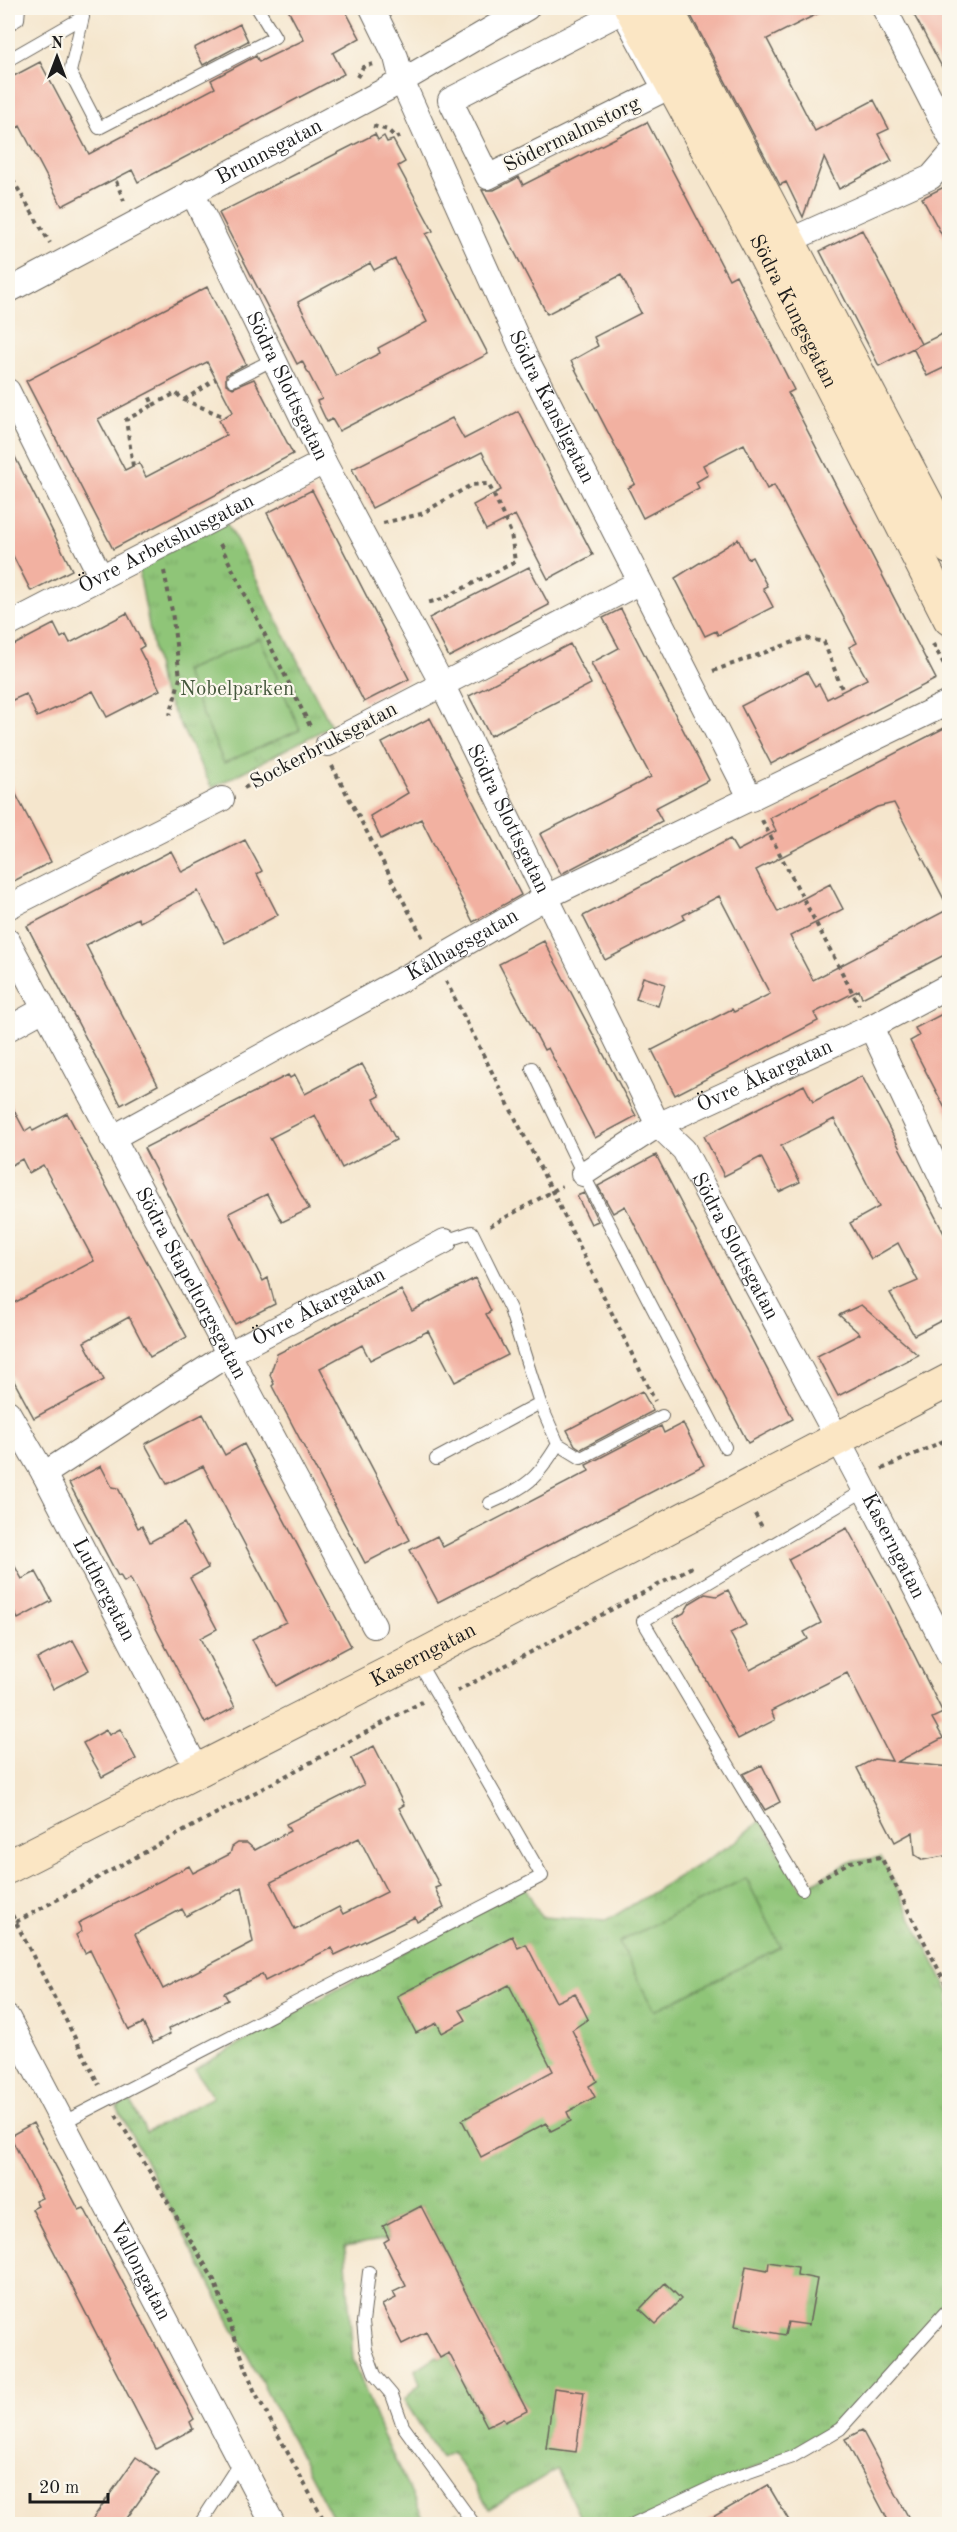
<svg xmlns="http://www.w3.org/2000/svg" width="957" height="2532" viewBox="0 0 957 2532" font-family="'Old Standard TT',serif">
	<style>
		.park { fill: url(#park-tufts); stroke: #56704a; stroke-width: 1.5 }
		.garden { fill: #8fc578; stroke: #56704a; stroke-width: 1.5 }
		.building { fill: #f2b1a1; fill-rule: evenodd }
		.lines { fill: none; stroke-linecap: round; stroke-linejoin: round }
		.lane-casing { stroke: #68635a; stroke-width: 14 }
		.street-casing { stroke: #68635a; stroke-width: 26 }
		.secondary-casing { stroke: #68635a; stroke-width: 35 }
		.path { stroke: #68635a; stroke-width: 4; stroke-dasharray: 4.5 4.5; stroke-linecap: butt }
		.lane { stroke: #fff; stroke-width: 12 }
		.street { stroke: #fff; stroke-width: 24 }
		.secondary { stroke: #fbe6c4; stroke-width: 33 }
		.labels { text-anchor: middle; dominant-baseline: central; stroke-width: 4.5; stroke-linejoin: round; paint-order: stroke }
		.street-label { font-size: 21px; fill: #1c1c1c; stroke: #fbf7ec }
		.park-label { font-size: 21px; fill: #44573c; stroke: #fbf7ec }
	</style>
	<defs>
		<pattern id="park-tufts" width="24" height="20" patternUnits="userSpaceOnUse" patternTransform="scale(1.5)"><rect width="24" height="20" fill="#8fc578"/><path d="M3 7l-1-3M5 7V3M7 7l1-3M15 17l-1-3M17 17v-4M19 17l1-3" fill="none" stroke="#7ba967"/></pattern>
	</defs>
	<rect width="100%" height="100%" fill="#fbf7ec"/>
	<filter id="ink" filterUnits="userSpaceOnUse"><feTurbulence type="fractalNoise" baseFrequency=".0167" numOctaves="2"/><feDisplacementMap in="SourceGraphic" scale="12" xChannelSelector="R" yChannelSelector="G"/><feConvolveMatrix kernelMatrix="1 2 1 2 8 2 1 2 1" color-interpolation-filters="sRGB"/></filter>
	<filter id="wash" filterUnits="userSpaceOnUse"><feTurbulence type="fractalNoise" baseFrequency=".008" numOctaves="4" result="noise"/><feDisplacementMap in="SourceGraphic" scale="24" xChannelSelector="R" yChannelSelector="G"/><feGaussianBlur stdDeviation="1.35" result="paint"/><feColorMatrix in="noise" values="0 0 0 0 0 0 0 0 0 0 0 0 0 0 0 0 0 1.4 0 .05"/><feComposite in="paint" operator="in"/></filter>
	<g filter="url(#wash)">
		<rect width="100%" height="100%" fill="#f5e6cd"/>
		<path class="park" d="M225,518L331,726L212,788L160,685L138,567Z
			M761,1820L802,1889L850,1862L881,1857L949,1992L950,2132L945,2135L950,2147L949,2307L840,2429L632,2524H583L557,2469L489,2509L452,2452L441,2458L404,2400L420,2384L415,2370L437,2356L440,2358L449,2353L487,2426L525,2407L421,2206L383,2226L389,2239L345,2246L353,2359L381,2431L426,2524H336L117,2107L130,2100L146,2132L213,2097L195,2069L524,1885L541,1917L606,1921L734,1843Z
			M458,2513L463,2524H437Z"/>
		<path class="garden" d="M260,638L300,730L224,763L184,671Z
			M746,1878L781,1947L654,2011L619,1942Z"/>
		<g id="blocks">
			<path class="building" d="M287,8H344L360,38L333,53L344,74L138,182L132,170L62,206L20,126L8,133V79L40,62L89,154L215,88L211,80L256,56L259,62L304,40Z
				M687,8H829L767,39L815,131L874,100L889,129L878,134L892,161L839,189L824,158L803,217L786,182L780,185Z
				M910,8H950V82L919,24Z
				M240,24L248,41L203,65L194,48Z
				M647,122L729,279L736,275L794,390L788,393L936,679L771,764L741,706L807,672L815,686L819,684L827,699L867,679L849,647L857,643L774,485L767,489L744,444L703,465L708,475L696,482L699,488L643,518L628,488L635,484L571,361L598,346L594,337L641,313L621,275L547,314L482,190H494L519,177L523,185Z
				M375,134L378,140L384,136L387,142L393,140L405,162L398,166L433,231L426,234L488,354L339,431L332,419L327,422L317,401L322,399L302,361L297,364L219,213ZM395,259L427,322L378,348L380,353L336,376L298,302L370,263L374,270Z
				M950,184V250L922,198Z
				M862,230L921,344L879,366L820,251Z
				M207,287L246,364L226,375V384L233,388L254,379L293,454L113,549L26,381ZM207,362L233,412L219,420L226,435L146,477L139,463L125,470L98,419Z
				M950,330V365L927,376L913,348Z
				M518,411L593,555L548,579L515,515L486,530L473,505L501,490L482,452L372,508L352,469L452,418L464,439Z
				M8,443L72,570L31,591L8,546Z
				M312,490L409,679L364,702L267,513Z
				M738,539L748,559L752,557L767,586L763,588L773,607L718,635L716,631L705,636L675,578Z
				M529,567L549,605L449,657L429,618Z
				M621,609L709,780L655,808L662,821L561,874L540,834L651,777L591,663L619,648L603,618Z
				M127,613L144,646L139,649L160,690L107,717L93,691L37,717L26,694L8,702V648L54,624L61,638L66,635L70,643Z
				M570,644L591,684L490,736L469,696Z
				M430,718L521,895L473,922L421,819L381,839L370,816L408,793L382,743Z
				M950,725V952L862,998L859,990L814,1013L818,1021L675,1095L652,1050L732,1009L734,1012L770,994L719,896L683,915L685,919L605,960L583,916L730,839L737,851L776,831L770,818ZM894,803L949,909L813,980L790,936L843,909L830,884L778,912L756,870L877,807Z
				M8,779L51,862L8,884Z
				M245,840L262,871L257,874L278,915L225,943L198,891L140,922L138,918L86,945L158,1085L121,1105L27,926L171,851L182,872Z
				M544,941L636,1116L595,1138L548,1048L544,1050L499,964Z
				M643,977L665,984L658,1006L636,999Z
				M950,1010V1118L910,1041L919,1036L915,1028Z
				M362,1064L380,1096L374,1099L396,1140L342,1168L315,1115L270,1138L309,1209L282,1222L267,1194L229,1213L263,1281L268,1278L275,1304L235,1324L144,1148L288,1075L290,1078L295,1075L305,1094Z
				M862,1076L950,1245V1316L914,1335L890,1293L918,1281L898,1243L871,1259L850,1223L879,1207L834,1119L781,1146L800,1182L779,1192L761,1157L724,1176L704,1136L804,1085L813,1102Z
				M8,1099L25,1131L31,1127L33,1131L67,1113L187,1337L150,1357L129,1317L84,1342L104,1380L34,1418L8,1370V1306L94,1261L43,1165L29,1173L22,1159L8,1167Z
				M656,1155L793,1419L748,1443L625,1206L613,1213L598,1186Z
				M584,1193L598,1221L591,1224L577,1196Z
				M475,1278L491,1311L486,1314L508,1355L455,1382L428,1331L370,1360L362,1345L320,1368L410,1540L365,1563L272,1386L274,1384L270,1375L277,1354L401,1290L412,1311Z
				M861,1305L918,1355L838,1396L817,1356L860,1334L839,1315Z
				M642,1391L653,1411L581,1449L575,1445L567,1430Z
				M203,1414L225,1455L244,1444L351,1646L276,1686L252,1639L286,1622L203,1466L167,1484L145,1444Z
				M683,1423L704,1465L438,1602L410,1550L437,1536L443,1547L589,1471L586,1465L661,1426L664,1433Z
				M101,1466L112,1487L118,1488L138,1528L142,1526L150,1542L184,1523L208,1568L190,1578L217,1629L200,1638L235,1707L205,1723L130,1578L124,1582L120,1575L118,1576L69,1483Z
				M847,1528L888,1602L943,1713L932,1718L943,1738L897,1762L950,1767V1855L923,1860L915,1855L913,1832L895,1842L857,1768L874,1759L892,1761L847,1673L771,1711L775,1720L738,1739L673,1619L684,1613L690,1603L705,1594L717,1596L728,1590L746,1625L730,1633L750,1670L808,1639L804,1632L821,1623L788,1559Z
				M8,1554L22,1579L36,1572L52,1601L18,1619L8,1599Z
				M73,1640L89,1670L53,1689L37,1659Z
				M120,1729L136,1759L102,1777L83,1743L106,1730L109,1735Z
				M374,1746L404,1805L399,1808L440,1886L435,1888L444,1908L417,1922L415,1917L335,1955L331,1948L265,1981L262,1974L224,1993L228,2000L168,2029L170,2034L153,2043L143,2023L129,2030L90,1950L85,1953L76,1935L82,1931L78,1923L189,1866L193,1873L230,1854L232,1847L238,1843H247L255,1850L290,1831L286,1824L364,1785L351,1758ZM359,1838L387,1892L343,1914L339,1907L295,1930L271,1882ZM242,1887L253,1942L163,1989L135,1934L182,1909L186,1916Z
				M762,1765L780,1802L765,1810L743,1774Z
				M512,1936L518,1948L526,1944L556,2002L575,1993L588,2019L572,2030L597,2081L589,2086L595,2097L567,2112L571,2121L551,2131L546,2123L481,2157L462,2120L553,2071L509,1985L460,2010L466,2020L442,2033L437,2023L416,2033L397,1996Z
				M33,2123L79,2210L84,2208L194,2419L190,2422L193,2429L156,2449L32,2209L38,2206L35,2201L42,2198L10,2136Z
				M421,2206L527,2411L505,2422L503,2418L487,2426L449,2353L440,2358L426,2332L402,2344L382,2305L396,2298L393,2292L406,2286L384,2242L389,2239L383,2226Z
				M769,2262L798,2267L797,2275L817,2279L809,2325L788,2322L785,2335L735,2326L746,2266L768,2270Z
				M665,2283L681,2299L656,2324L640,2309Z
				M554,2388L584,2392L576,2452L546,2448Z
				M862,2430L912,2524H890L845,2439Z
				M136,2457L159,2473L123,2524H89Z
				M768,2485L791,2524H701Z"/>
		</g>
	</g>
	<g filter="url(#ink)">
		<use href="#blocks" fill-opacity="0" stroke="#68635a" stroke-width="1.5"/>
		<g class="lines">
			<defs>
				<path id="lane" d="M78,8L83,17L70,72L99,128L275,37L258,9L261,8
					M8,25L18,19L19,8
					M8,60L83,17
					M233,380L274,359
					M532,1068L583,1174L725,1447
					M445,1241L472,1232L510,1309L540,1403L558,1444C537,1479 527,1487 490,1503
					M558,1444L581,1458L662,1416
					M436,1459L540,1403
					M802,1889L643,1621L865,1490
					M62,2123L542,1876L418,1661
					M369,2272L363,2322L366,2350L375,2375L392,2395L403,2426L474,2524
					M200,2524L240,2462
					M633,2524L729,2479L792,2457L840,2429L950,2307"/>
				<g id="street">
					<path id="s1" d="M372,8L396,57L402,81L526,358L751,799"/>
					<path d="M884,8L950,137"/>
					<path d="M623,11L665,89L488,177L450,100Z"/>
					<path id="s2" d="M192,192L324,462L442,684L658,1125L684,1150L859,1479L950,1656"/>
					<path d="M804,234L931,177L950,155"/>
					<path id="s3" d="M8,291L402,81L527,8"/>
					<path d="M8,391L101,577"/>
					<path id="s4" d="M8,625L324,462"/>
					<path d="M328,744L640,582"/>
					<path d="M8,907L222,799"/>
					<path id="s5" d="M8,941L374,1626"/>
					<path d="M871,1027L950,1196"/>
					<path d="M8,1029L44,1009"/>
					<path id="s6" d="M112,1138L435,961L546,897L950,702"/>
					<path id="s7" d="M583,1174L658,1125L871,1027L950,985"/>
					<path id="s8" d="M8,1412L44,1474L198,1771"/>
					<path id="s9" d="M44,1474L228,1354L445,1241"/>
					<path id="s10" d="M8,2018L273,2524"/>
				</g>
				<g id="secondary">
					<path id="s11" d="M631,8L763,252L950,619"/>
					<path d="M666,8L950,548"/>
					<path id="s12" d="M8,1867L393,1671L950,1380"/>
				</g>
			</defs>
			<use href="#lane" class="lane-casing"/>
			<use href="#street" class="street-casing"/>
			<use href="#secondary" class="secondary-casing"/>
			<path class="path" d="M357,77L363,67L373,64
				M373,126L388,130L396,138L400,136
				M8,172L50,243
				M116,181L124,201
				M184,400L216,379
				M153,405L176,393L184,400L225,417
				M133,466L126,420L153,405L148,393
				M383,523L421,514L471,485L488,484L491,489L511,533L515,562L442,599L427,603
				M220,544L311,728
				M164,571L172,611L180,678L170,715
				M933,644L950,675
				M713,671L805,638L824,642L842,689
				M332,766L424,940
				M244,788L307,757
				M762,820L859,1005
				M446,981L552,1191L655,1401
				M490,1226L562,1186
				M882,1469L950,1438
				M755,1514L763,1529
				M457,1691L694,1566
				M818,1880L850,1862L881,1857L950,1992
				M8,1907L99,2085
				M16,1922L422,1702
				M116,2115L214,2280L254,2390L326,2524
				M950,2132L945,2135L950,2147"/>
			<use href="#lane" class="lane"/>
			<use href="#street" class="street"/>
			<use href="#secondary" class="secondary"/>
		</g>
	</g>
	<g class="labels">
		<g class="street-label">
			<text transform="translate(572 135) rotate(-26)">Södermalmstorg</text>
			<text stroke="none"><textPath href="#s3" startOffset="296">Brunnsgatan</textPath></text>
			<text stroke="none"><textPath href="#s11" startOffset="344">Södra Kungsgatan</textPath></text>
			<text stroke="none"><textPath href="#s2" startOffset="216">Södra Slottsgatan</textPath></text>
			<text stroke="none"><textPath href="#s1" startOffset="438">Södra Kansligatan</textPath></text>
			<text stroke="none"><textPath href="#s4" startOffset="178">Övre Arbetshusgatan</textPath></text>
			<text transform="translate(324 746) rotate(-28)">Sockerbruksgatan</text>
			<text stroke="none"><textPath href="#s2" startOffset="702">Södra Slottsgatan</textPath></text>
			<text stroke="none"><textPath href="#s6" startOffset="400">Kålhagsgatan</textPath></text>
			<text stroke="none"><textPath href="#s7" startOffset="207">Övre Åkargatan</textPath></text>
			<text stroke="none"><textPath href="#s2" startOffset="1188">Södra Slottsgatan</textPath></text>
			<text stroke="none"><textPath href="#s5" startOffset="388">Södra Stapeltorgsgatan</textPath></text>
			<text stroke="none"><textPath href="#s9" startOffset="322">Övre Åkargatan</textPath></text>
			<text stroke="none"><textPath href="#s2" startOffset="1527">Kaserngatan</textPath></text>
			<text stroke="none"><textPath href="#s8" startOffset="202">Luthergatan</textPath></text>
			<text stroke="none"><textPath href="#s12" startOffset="466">Kaserngatan</textPath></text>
			<text stroke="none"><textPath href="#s10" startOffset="285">Vallongatan</textPath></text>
		</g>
		<g class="park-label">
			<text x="237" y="689">Nobelparken</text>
		</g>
	</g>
	<rect width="957" height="2532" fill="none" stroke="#fbf7ec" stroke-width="30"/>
	<g transform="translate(57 57)" stroke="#fbf7ec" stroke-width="4.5" paint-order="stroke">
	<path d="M0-4.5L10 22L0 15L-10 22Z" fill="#1c1c1c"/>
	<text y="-9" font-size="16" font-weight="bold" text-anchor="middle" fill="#1c1c1c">N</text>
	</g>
	<path d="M30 2493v9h78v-9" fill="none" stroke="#1c1c1c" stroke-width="3"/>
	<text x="39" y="2493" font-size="18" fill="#1c1c1c" stroke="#fbf7ec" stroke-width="4.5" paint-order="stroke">20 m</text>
</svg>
